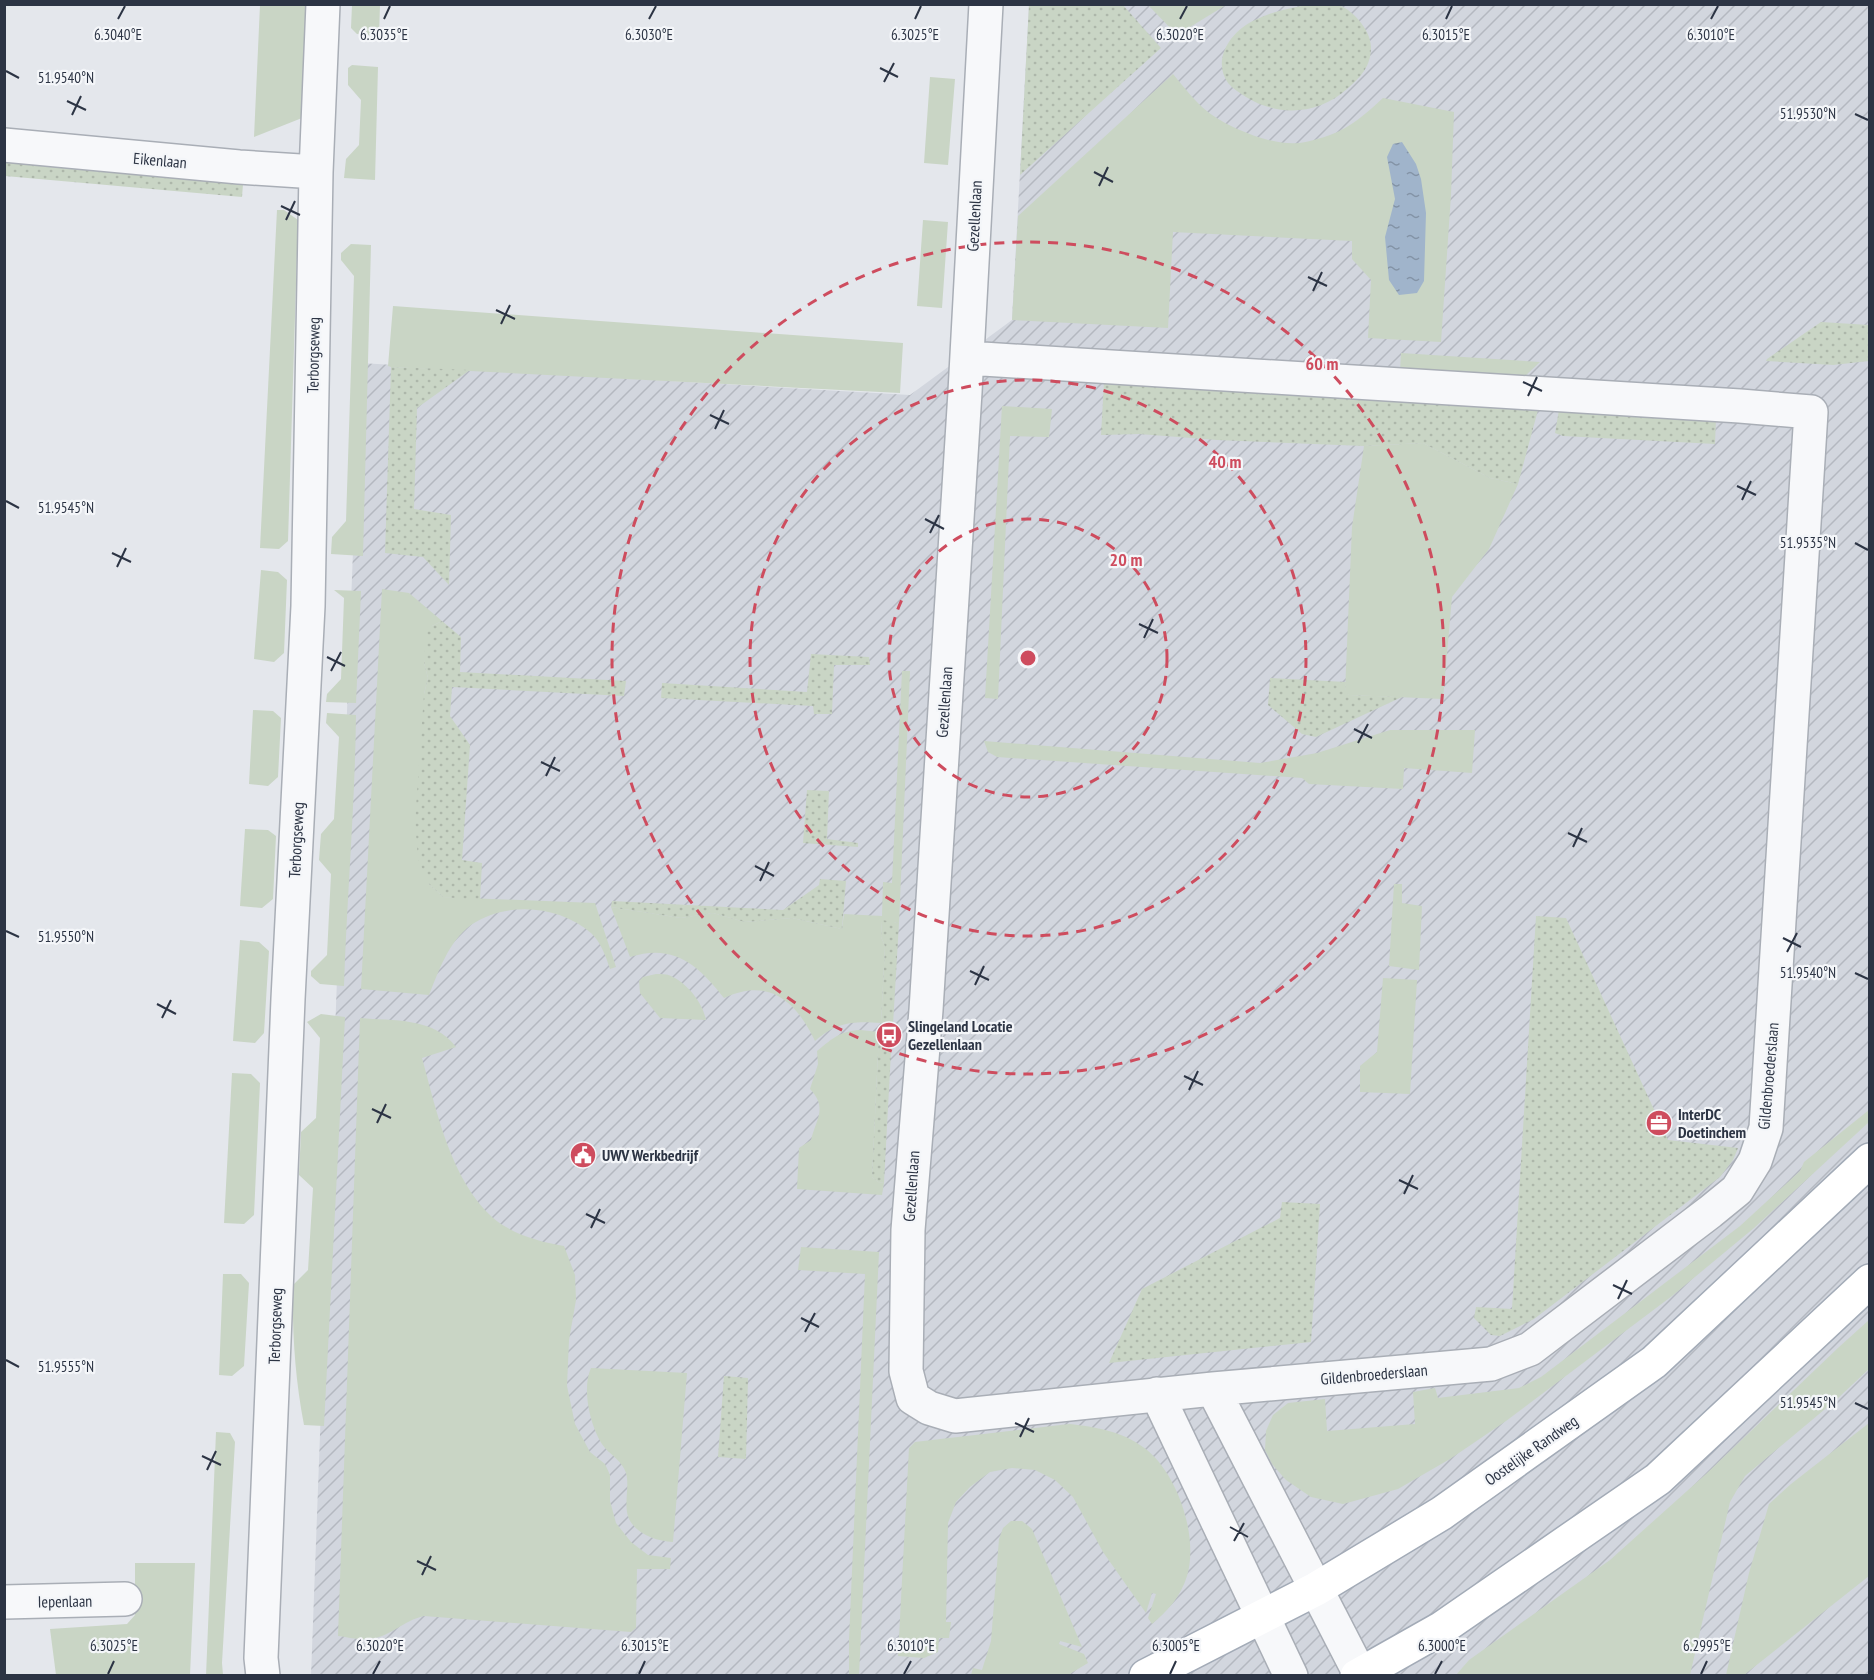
<svg xmlns="http://www.w3.org/2000/svg" width="1874" height="1680" viewBox="0 0 1874 1680" font-family="'PT Sans Narrow',sans-serif">
	<style>
		.industrial { fill: url(#industrial-furrows) }
		.grass { fill: #c9d5c5 }
		.park { fill: url(#park-dots) }
		.water { fill: url(#water-ripples) }
		.lines { fill: none; stroke-linecap: round; stroke-linejoin: round }
		.minor-casing { stroke: #a9aeb6; stroke-width: 36 }
		.primary-casing { stroke: #a3abb7; stroke-width: 36 }
		.minor { stroke: #f7f8fa; stroke-width: 33 }
		.primary { stroke: #fff; stroke-width: 33 }
		.ticks { fill: none; stroke: #2c3444; stroke-width: 2 }
		.ring { fill: none; stroke: #ce4c5e; stroke-width: 3; stroke-dasharray: 10 8 }
		.labels { text-anchor: middle; dominant-baseline: central; stroke-width: 4.5; stroke-linejoin: round; paint-order: stroke }
		.street-label { font-size: 16px; fill: #2c3444; stroke: #f4f6f9 }
		.poi-label { font-size: 16px; font-weight: bold; fill: #2c3444; stroke: #f4f6f9; text-anchor: start }
		.ticks-label { font-size: 15px; text-anchor: middle; fill: #2c3444; stroke: #f4f6f9; stroke-width: 4.5; stroke-linejoin: round; paint-order: stroke }
		.centre { fill: #ce4c5e; stroke: #f4f6f9; stroke-width: 3 }
		.ring-label { font-size: 18px; text-anchor: middle; font-weight: bold; fill: #ce4c5e; stroke: #f4f6f9; stroke-width: 4.5; stroke-linejoin: round; paint-order: stroke }
	</style>
	<defs>
		<pattern id="industrial-furrows" width="10" height="10" patternUnits="userSpaceOnUse" patternTransform="scale(1.5)"><rect width="10" height="10" fill="#d2d6de"/><path d="M-1 1l2-2M0 10L10 0M9 11l2-2" fill="none" stroke="#b4b8c0"/></pattern>
		<pattern id="park-dots" width="8" height="8" patternUnits="userSpaceOnUse" patternTransform="scale(1.5)"><rect width="8" height="8" fill="#c9d5c5"/><path d="M2 2h.1M6 6h.1" fill="none" stroke="#adb7aa" stroke-width="1.8" stroke-linecap="round"/></pattern>
		<pattern id="water-ripples" width="26" height="14" patternUnits="userSpaceOnUse" patternTransform="scale(1.5)"><rect width="26" height="14" fill="#a0b4cb"/><path d="M2 4q2-2 4 0t4 0M15 11q2-2 4 0t4 0" fill="none" stroke="#8393a6"/></pattern>
	</defs>
	<rect width="100%" height="100%" fill="#e4e7ec"/>
	<path class="industrial" d="M1029,5H1869V1675L311,1676L360,363L910,395L1012,320Z"/>
	<path class="grass" d="M260,5H307L302,118L254,137Z
		M352,5H380L379,36L357,34L351,28Z
		M1148,5H1226L1177,35Z
		M352,65L378,67L375,180L344,178L346,159L359,145L361,100L348,85V68Z
		M1173,74C1184,87 1194,101 1208,112C1229,128 1272,146 1299,143C1309,142 1321,138 1330,135C1350,128 1368,112 1383,98L1454,112L1451,195L1441,342L1368,338L1371,280L1352,259V241L1173,232L1168,328L1012,320L1018,216Z
		M930,77L955,79L948,165L924,163Z
		M277,210H284L298,220L288,541L279,549L260,548Z
		M923,220L948,222L942,308L917,306Z
		M351,244L371,245L363,556L331,554L332,537L346,521L354,276L341,260V253Z
		M393,306L903,343L900,393L391,367L388,366Z
		M1401,353L1540,362L1523,378L1400,372Z
		M1002,406L1052,409L1049,437L1010,436L998,699L985,698Z
		M1423,443L1490,478L1518,484L1489,549L1452,597L1443,699L1349,695L1345,692L1352,527L1364,446Z
		M261,570L278,572L287,580L284,653L274,662L254,659Z
		M382,589L409,593L442,621L432,626L424,663L428,678L424,694L429,884L443,897L595,903L616,967L610,969C606,957 601,942 591,933C559,905 506,901 471,925C448,942 439,971 429,995L361,989Z
		M334,590L361,591L356,703L326,702L327,694L341,679L344,598Z
		M902,671H910L899,923L882,921L881,937L885,946L881,1023C853,1021 837,1022 815,1041C796,1001 769,977 724,998C698,965 674,943 630,957L611,907L681,918L713,913L745,922L792,918L842,929L844,914L882,916L883,882L892,883Z
		M253,710L273,711L281,718L278,777L268,786L249,784Z
		M327,713L356,715C355,805 347,896 344,986L320,984L311,976V971L327,955L331,874L319,860L321,834L334,819L339,737L326,723Z
		M1390,730H1475L1472,773L1404,768L1403,789L1309,784L1302,778L997,757L988,752L984,741L1260,763L1317,753Z
		M245,829L268,830L276,836L273,899L262,908L240,906Z
		M1394,884H1402V903L1422,906L1419,970L1389,966Z
		M240,940L259,942L269,951L264,1033L255,1043L233,1041Z
		M656,974C661,974 667,974 671,976C687,983 703,1003 706,1020L660,1018L640,993L639,981L643,977Z
		M1383,978L1417,980L1410,1094L1360,1092V1066L1377,1052Z
		M321,1014L345,1017L324,1426L304,1425C295,1378 292,1332 293,1285L308,1270L313,1188L299,1175L301,1132L316,1118L320,1038L307,1022Z
		M360,1018C393,1021 434,1017 456,1047L422,1058C437,1112 450,1178 492,1217C511,1234 540,1242 564,1246L575,1275L576,1300L569,1340L567,1386L575,1424L590,1452L605,1464L610,1475V1501L616,1523L631,1542L648,1555L671,1558L670,1569H637L636,1628L631,1632L424,1616C404,1620 388,1639 367,1639C357,1640 347,1637 338,1636Z
		M860,1030L879,1032L872,1177L878,1182L884,1183L882,1195L797,1189L799,1148L811,1140C816,1119 828,1108 810,1089L818,1064L817,1051C833,1038 840,1031 860,1030Z
		M232,1073L251,1074L260,1083L254,1215L244,1224L224,1223Z
		M1869,1110V1122L1754,1228L1672,1296L1506,1421L1450,1459L1398,1489L1343,1504L1311,1497L1286,1480L1272,1464L1265,1450L1266,1431L1273,1415L1288,1403L1325,1399L1327,1431L1415,1424L1413,1392L1435,1388L1438,1398L1519,1388L1541,1377L1740,1226L1800,1171L1804,1162Z
		M801,1247L879,1252L859,1675H849V1640L865,1274L798,1270Z
		M223,1274H241L249,1283L244,1366L232,1376L219,1375Z
		M1869,1320V1369L1837,1399L1745,1476L1730,1502L1690,1675H1456L1469,1660L1610,1560L1706,1474L1839,1347Z
		M591,1368L687,1373L673,1542C657,1541 637,1535 629,1519C623,1505 630,1487 626,1473C622,1461 612,1456 605,1448C591,1431 581,1389 591,1368Z
		M1869,1423V1576L1744,1675H1726L1749,1573L1769,1504L1791,1484Z
		M1069,1424C1096,1427 1121,1431 1143,1447C1177,1471 1199,1536 1187,1576C1181,1596 1168,1611 1152,1624L1148,1618L1156,1594L1152,1593L1146,1613L1103,1552L1073,1497L1055,1480L1035,1470L1012,1468L990,1472L970,1487L956,1502L948,1523L946,1622H951L949,1638H939L938,1652L924,1658L898,1656L909,1448L915,1442Z
		M216,1432L230,1433L235,1442L222,1663L223,1675L206,1676Z
		M1011,1521H1022L1032,1529L1082,1647L1060,1641L1059,1644L1084,1654L1088,1663L1068,1675H971L973,1668L982,1670L991,1641L999,1539L1003,1528Z
		M135,1563H195L190,1675H56L50,1629L127,1624L135,1615Z"/>
	<path class="park" d="M1029,5H1123L1161,48L1020,175Z
		M1307,5C1316,4 1326,3 1335,4C1351,7 1371,30 1371,47C1371,66 1361,77 1347,89C1318,115 1278,117 1246,97C1240,93 1233,89 1228,83C1211,59 1232,30 1255,20C1271,12 1289,8 1307,5Z
		M4,162L243,184L242,197L5,176Z
		M1821,322L1869,325V361L1833,365L1766,361L1767,359Z
		M391,367L470,370L417,408L414,509L451,515L449,585L423,557L385,553Z
		M1104,382L1538,410L1518,484L1490,478L1423,443L1364,446L1217,440L1139,434L1101,435Z
		M1559,410L1716,419L1715,444L1563,436L1555,433Z
		M442,621L461,637L460,672L626,681L624,696L452,687L450,716L470,745L462,860L482,863L480,900L443,897L429,884L418,859L415,821L424,694L428,678L424,663L426,634L432,626Z
		M811,654L869,657L870,665H834L832,714H814L813,706L661,698L662,683L807,692Z
		M1270,678L1346,682L1345,691L1349,695L1402,697L1316,737L1302,734L1268,705Z
		M807,790L829,791L827,839L858,843V847L803,843Z
		M820,879L846,881L842,929L792,918L745,922L713,913L681,918L611,907L612,901L783,910L819,885Z
		M1536,916L1566,918L1668,1140L1738,1148L1733,1160L1720,1177L1534,1319L1500,1336L1491,1335L1474,1318L1476,1307L1512,1309Z
		M882,920L899,923L893,1025L881,1023L885,946L881,937Z
		M879,1032L892,1033L884,1183L878,1182L872,1177Z
		M1282,1202L1320,1204L1311,1342L1109,1363L1142,1289L1280,1218Z
		M724,1376L748,1378L746,1459L718,1457Z"/>
	<path class="water" d="M1402,142L1416,164L1421,179L1426,213L1424,281L1417,293L1399,295L1389,280L1385,237L1395,199L1387,157L1393,144Z"/>
	<g class="lines">
		<defs>
			<path id="minor" d="M4,145L239,167L316,172
				M967,358L1740,406L1811,412L1766,1128L1755,1161L1737,1190L1710,1212L1530,1349L1491,1364L1213,1389L955,1416L929,1408L913,1398L906,1371L908,1230L926,1010L965,392L986,4
				M1213,1389L1361,1676
				M1157,1394L1291,1676
				M4,1602L125,1599
				M263,1676L261,1658L288,999L308,606L316,172L323,4"/>
			<path id="primary" d="M1146,1676L1316,1589L1442,1513L1654,1362L1870,1160
				M1357,1676L1442,1628L1658,1479L1870,1281"/>
		</defs>
		<use href="#minor" class="minor-casing"/>
		<use href="#primary" class="primary-casing"/>
		<use href="#minor" class="minor"/>
		<use href="#primary" class="primary"/>
	</g>
	<path class="ticks" d="M118,19L125,6M384,19L390,6M649,19L656,6M915,19L921,6M1180,19L1187,6M1446,19L1452,6M1711,19L1718,6M880,68L898,77M6,71L19,78M884,82L894,63M67,101L86,110M1855,114L1868,120M72,115L81,96M1094,172L1113,182M1099,186L1108,167M281,206L300,215M286,220L295,201M1308,277L1327,286M1313,291L1322,272M496,310L515,319M501,324L510,305M1523,382L1542,391M1528,396L1537,377M710,415L729,424M715,429L724,410M1737,486L1756,495M1742,500L1751,481M6,501L19,508M925,519L944,529M930,533L939,515M1855,543L1868,550M112,553L131,562M117,567L126,548M1139,624L1158,633M1144,638L1153,619M327,657L345,666M331,671L341,652M1354,729L1372,738M1358,743L1368,724M541,762L560,771M546,776L555,757M1568,833L1587,842M1573,847L1582,828M755,866L774,876M760,881L769,862M6,931L19,937M1783,938L1801,947M1787,952L1797,933M970,971L989,980M1855,973L1868,979M975,985L984,966M157,1004L176,1014M162,1018L171,1000M1184,1076L1203,1085M1189,1090L1198,1071M372,1109L391,1118M377,1123L386,1104M1399,1180L1418,1189M1404,1194L1413,1175M586,1214L605,1223M591,1228L600,1209M1613,1285L1632,1294M1618,1299L1627,1280M801,1318L819,1327M805,1332L815,1313M6,1360L19,1367M1855,1403L1868,1409M1015,1423L1034,1432M1020,1437L1029,1418M202,1456L221,1465M207,1470L216,1451M1230,1527L1248,1537M1234,1541L1244,1523M417,1561L436,1570M422,1575L431,1556M108,1674L114,1661M373,1674L380,1661M639,1674L645,1661M904,1674L911,1661M1170,1674L1176,1661M1435,1674L1442,1661M1701,1674L1707,1661"/>
	<g class="ring">
		<circle cx="1028" cy="658" r="139"/>
		<circle cx="1028" cy="658" r="278"/>
		<circle cx="1028" cy="658" r="416"/>
	</g>
	<defs>
		<symbol id="bus-disc" viewBox="-11 -11 22 22"><circle r="9.5" fill="#ce4c5e" stroke="#f4f6f9"/><path d="M-5-6H5V4H4V6H2V4H-2V6H-4V4H-5ZM-3.5-4V0h7V-4ZM-3.5 1.2v1.5H-2V1.2ZM2 1.2v1.5H3.5V1.2Z" fill="#fff"/></symbol>
		<symbol id="office-disc" viewBox="-11 -11 22 22"><circle r="9.5" fill="#ce4c5e" stroke="#f4f6f9"/><path d="M-6-3h4V-5.5h4V-3h4V5H-6ZM-1-4.5V-3h2v-1.5ZM-6 0V1H6V0Z" fill="#fff"/></symbol>
		<symbol id="civic-disc" viewBox="-11 -11 22 22"><circle r="9.5" fill="#ce4c5e" stroke="#f4f6f9"/><path d="M-.6-6.5H3V-4.5H.6V-3L4-1V1h2V6H-6V1h2V-1L-.6-3ZM-1.2 2.5V6h2.4V2.5Z" fill="#fff"/></symbol>
	</defs>
	<g fill-rule="evenodd">
		<use href="#bus-disc" x="874" y="1020" width="30" height="30"/>
		<use href="#office-disc" x="1644" y="1108" width="30" height="30"/>
		<use href="#civic-disc" x="568" y="1140" width="30" height="30"/>
	</g>
	<g class="labels">
		<g class="street-label">
			<text transform="translate(160 160) rotate(5)">Eikenlaan</text>
			<text transform="translate(974 216) rotate(-87)">Gezellenlaan</text>
			<text transform="translate(313 355) rotate(-89)">Terborgseweg</text>
			<text transform="translate(944 702) rotate(-86)">Gezellenlaan</text>
			<text transform="translate(296 840) rotate(-87)">Terborgseweg</text>
			<text transform="translate(1768 1076) rotate(-85)">Gildenbroederslaan</text>
			<text transform="translate(911 1186) rotate(-86)">Gezellenlaan</text>
			<text transform="translate(275 1326) rotate(-88)">Terborgseweg</text>
			<text transform="translate(1374 1374) rotate(-5)">Gildenbroederslaan</text>
			<text transform="translate(1531 1450) rotate(-35)">Oostelijke Randweg</text>
			<text transform="translate(65 1601) rotate(-1)">Iepenlaan</text>
		</g>
		<g class="poi-label">
			<text x="908" y="1026">Slingeland Locatie<tspan x="908" dy="18">Gezellenlaan</tspan></text>
			<text x="1678" y="1114">InterDC<tspan x="1678" dy="18">Doetinchem</tspan></text>
			<text x="602" y="1155">UWV Werkbedrijf</text>
		</g>
	</g>
	<g class="ticks-label">
		<text x="118" y="40">6.3040°E</text>
		<text x="384" y="40">6.3035°E</text>
		<text x="649" y="40">6.3030°E</text>
		<text x="915" y="40">6.3025°E</text>
		<text x="1180" y="40">6.3020°E</text>
		<text x="1446" y="40">6.3015°E</text>
		<text x="1711" y="40">6.3010°E</text>
		<text x="66" y="83">51.9540°N</text>
		<text x="1808" y="119">51.9530°N</text>
		<text x="66" y="513">51.9545°N</text>
		<text x="1808" y="548">51.9535°N</text>
		<text x="66" y="942">51.9550°N</text>
		<text x="1808" y="978">51.9540°N</text>
		<text x="66" y="1372">51.9555°N</text>
		<text x="1808" y="1408">51.9545°N</text>
		<text x="114" y="1651">6.3025°E</text>
		<text x="380" y="1651">6.3020°E</text>
		<text x="645" y="1651">6.3015°E</text>
		<text x="911" y="1651">6.3010°E</text>
		<text x="1176" y="1651">6.3005°E</text>
		<text x="1442" y="1651">6.3000°E</text>
		<text x="1707" y="1651">6.2995°E</text>
	</g>
	<circle cx="1028" cy="658" r="9" class="centre"/>
	<g class="ring-label">
		<text x="1322" y="370">60 m</text>
		<text x="1225" y="468">40 m</text>
		<text x="1126" y="566">20 m</text>
	</g>
	<rect width="1874" height="1680" fill="none" stroke="#2c3444" stroke-width="12"/>
</svg>
